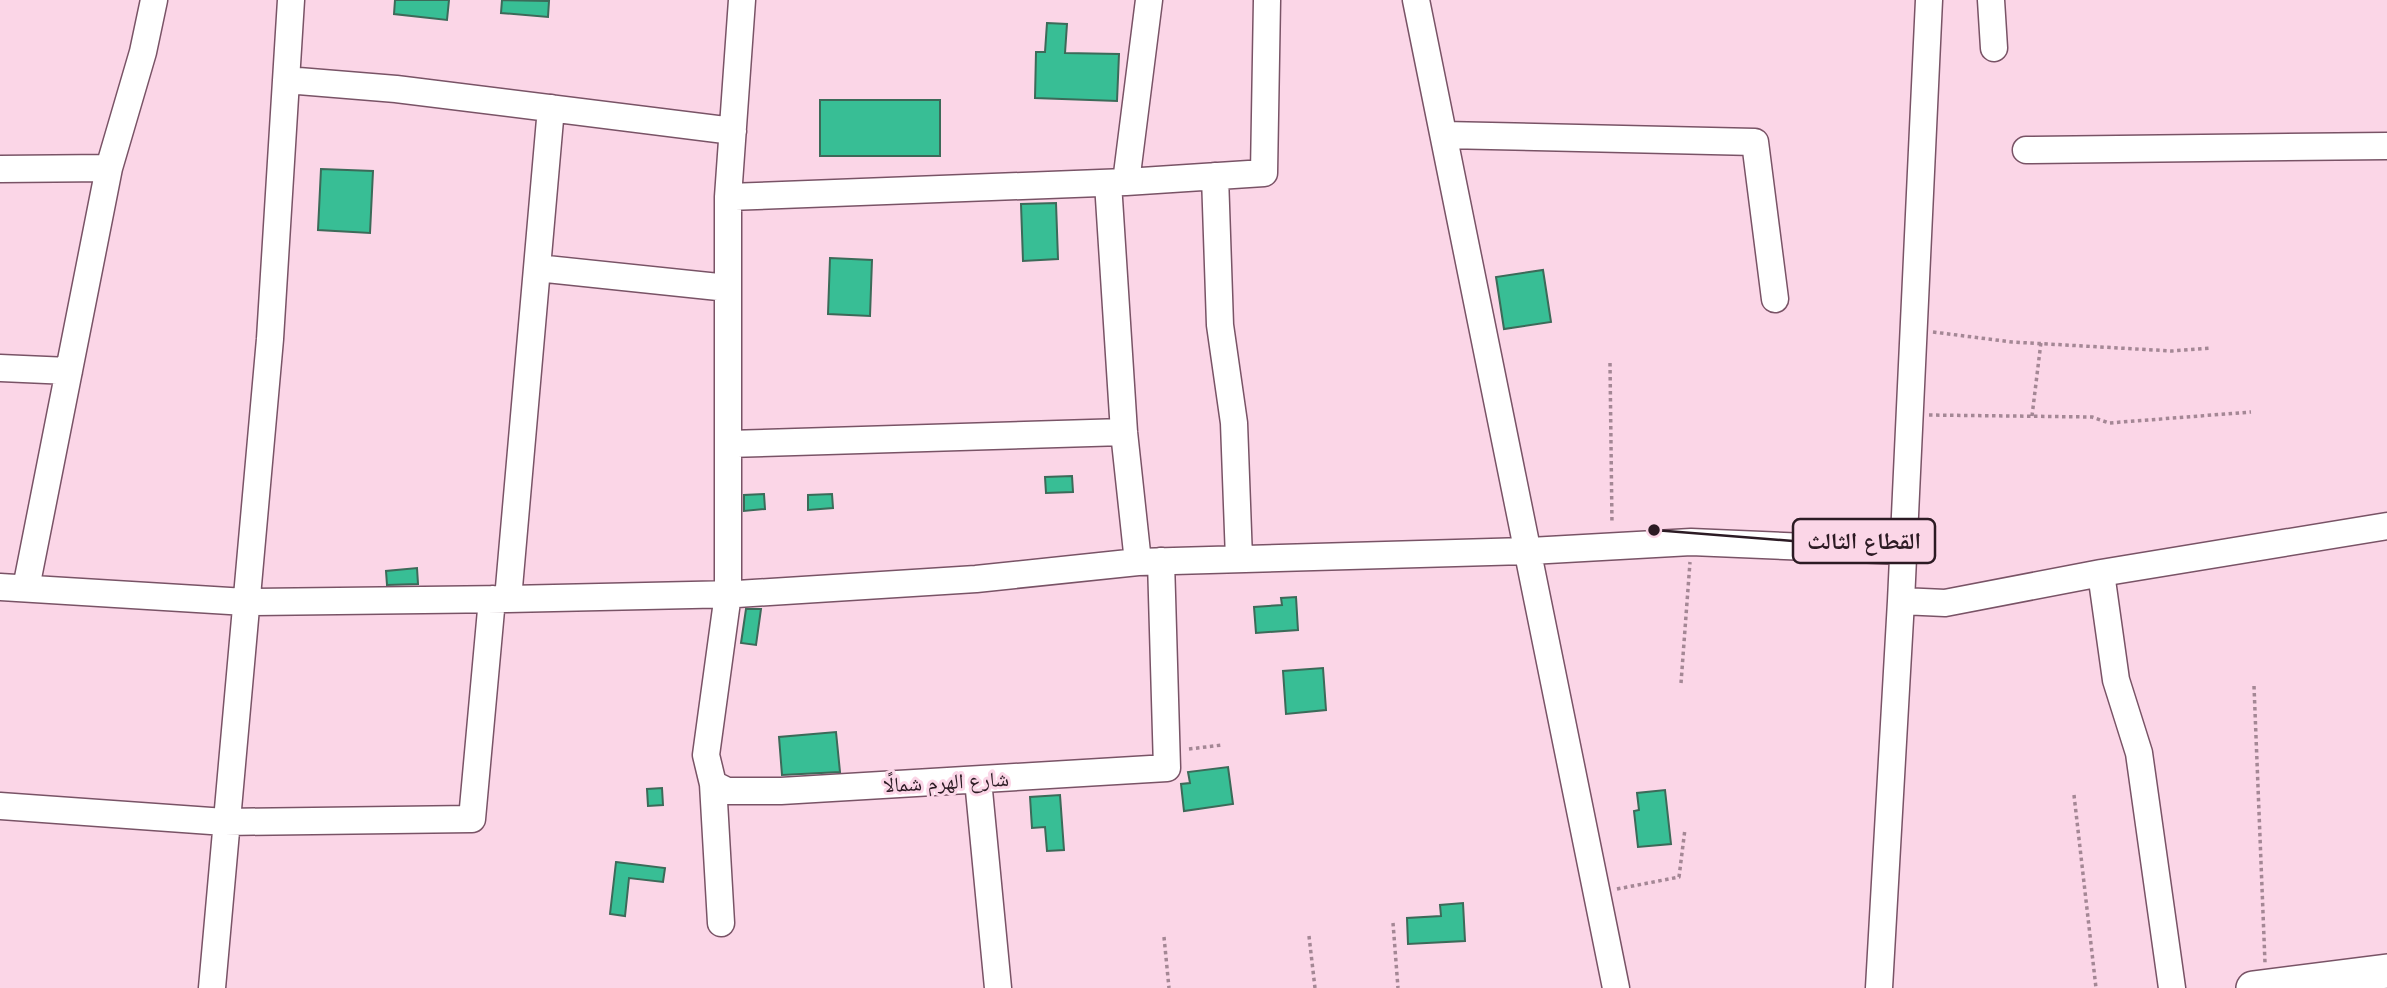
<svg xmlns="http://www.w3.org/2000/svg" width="2387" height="988" viewBox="0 0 2387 988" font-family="'Noto Serif','Noto Naskh Arabic',serif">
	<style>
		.building { fill: #38be95; stroke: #3c6a59; stroke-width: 2 }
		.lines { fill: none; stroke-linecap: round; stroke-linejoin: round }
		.minor-casing { stroke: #795366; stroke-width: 29 }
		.major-casing { stroke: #795366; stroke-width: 36 }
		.path { stroke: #a48795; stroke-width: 3.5; stroke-dasharray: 3.5 3.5; stroke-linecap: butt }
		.minor { stroke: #fff; stroke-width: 26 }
		.major { stroke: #fff; stroke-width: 33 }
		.labels { text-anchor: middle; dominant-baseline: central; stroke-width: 6; stroke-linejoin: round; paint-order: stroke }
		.street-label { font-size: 21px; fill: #2c1b24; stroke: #fbd6e7 }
		.leader { fill: none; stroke: #2c1b24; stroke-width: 2.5 }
		.callout-dot { fill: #2c1b24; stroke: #fbd6e7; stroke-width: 2.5 }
		.callout { fill: #fbd6e7; stroke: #2c1b24; stroke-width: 2.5 }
		.callout-label { font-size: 23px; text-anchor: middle; font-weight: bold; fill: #2c1b24 }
	</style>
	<rect width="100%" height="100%" fill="#fbd6e7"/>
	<path class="building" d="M395,0H449L447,20L394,14Z
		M502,0L549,1L548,17L501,13Z
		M1047,23L1067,24L1065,53L1119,54L1117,101L1035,98L1036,52H1045Z
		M820,100H940V156H820Z
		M321,169L373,171L370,233L318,230Z
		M1056,203L1058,259L1023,261L1021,204Z
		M830,258L872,260L870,316L828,314Z
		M1543,270L1551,322L1504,329L1496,277Z
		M1072,476L1073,492L1046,493L1045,477Z
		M764,494L765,509L744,511V495Z
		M832,494L833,508L808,510V495Z
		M417,568L418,584L387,585L386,571Z
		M1296,597L1298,630L1256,633L1254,607L1282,605L1281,598Z
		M746,609H761L756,645L741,643Z
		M1323,668L1326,710L1286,714L1283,671Z
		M836,732L840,772L782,775L779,737Z
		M1228,767L1233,804L1184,811L1181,784L1190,783L1188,772Z
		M662,788L663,805L648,806L647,789Z
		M1665,790L1671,844L1638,847L1634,811L1639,810L1637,793Z
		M1060,795L1064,850L1047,851L1045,827L1032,828L1030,797Z
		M616,862L665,868L663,882L629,878L625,916L610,914Z
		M1463,903L1465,941L1408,944L1407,918L1441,916L1440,905Z"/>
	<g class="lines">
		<defs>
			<path id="minor" d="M1416,0L1616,988
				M1991,0L1994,48
				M286,80L396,89L733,131
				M1444,135L1755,142L1775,299
				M2026,150L2387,146
				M0,169L109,168
				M1215,176L1220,325L1234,423L1239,559
				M1126,182L1149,0
				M1108,183L1124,432L1138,562
				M728,197L1126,182L1264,173L1267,0
				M537,268L728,288
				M0,368L69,371
				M728,444L1124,432
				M2101,573L2116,680L2139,753L2172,988
				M0,587L246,602L508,599L737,594L976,579L1138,562L1530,551L1691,542L1903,551
				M26,588L109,168L143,52L154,0
				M508,599L551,108
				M1901,601L1945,603L2101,573L2387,526
				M978,780L998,988
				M713,784L727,791H781L1167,768L1161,561
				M0,806L225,822L472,819L492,599
				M721,923L713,784L706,755L728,594V197L742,0
				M212,988L270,339L291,0
				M1879,988L1901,601L1929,0"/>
			<path id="major" d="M2253,988L2387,971"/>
		</defs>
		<use href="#minor" class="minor-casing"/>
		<use href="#major" class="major-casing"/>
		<path class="path" d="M1933,332L2012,342L2172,351L2212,348
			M1610,363L1612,524
			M1929,415L2092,417L2109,423L2251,412
			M2032,416L2041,342
			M1681,683L1690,562
			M2254,686L2265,963
			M1189,749L1222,745
			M2074,795L2096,988
			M1617,889L1679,877L1685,829
			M1393,923L1398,988
			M1309,936L1315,988
			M1164,937L1169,988"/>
		<use href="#minor" class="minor"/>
		<use href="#major" class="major"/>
	</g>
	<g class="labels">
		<g class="street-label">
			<text transform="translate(946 781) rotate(-3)">شارع الهرم شمالًا</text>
		</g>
	</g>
	<path class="leader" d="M1654 530L1793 541"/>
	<circle class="callout-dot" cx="1654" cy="530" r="7"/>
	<rect class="callout" x="1793" y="519" width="142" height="44" rx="7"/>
	<g class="callout-label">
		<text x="1864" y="549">القطاع الثالث</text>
	</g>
</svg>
